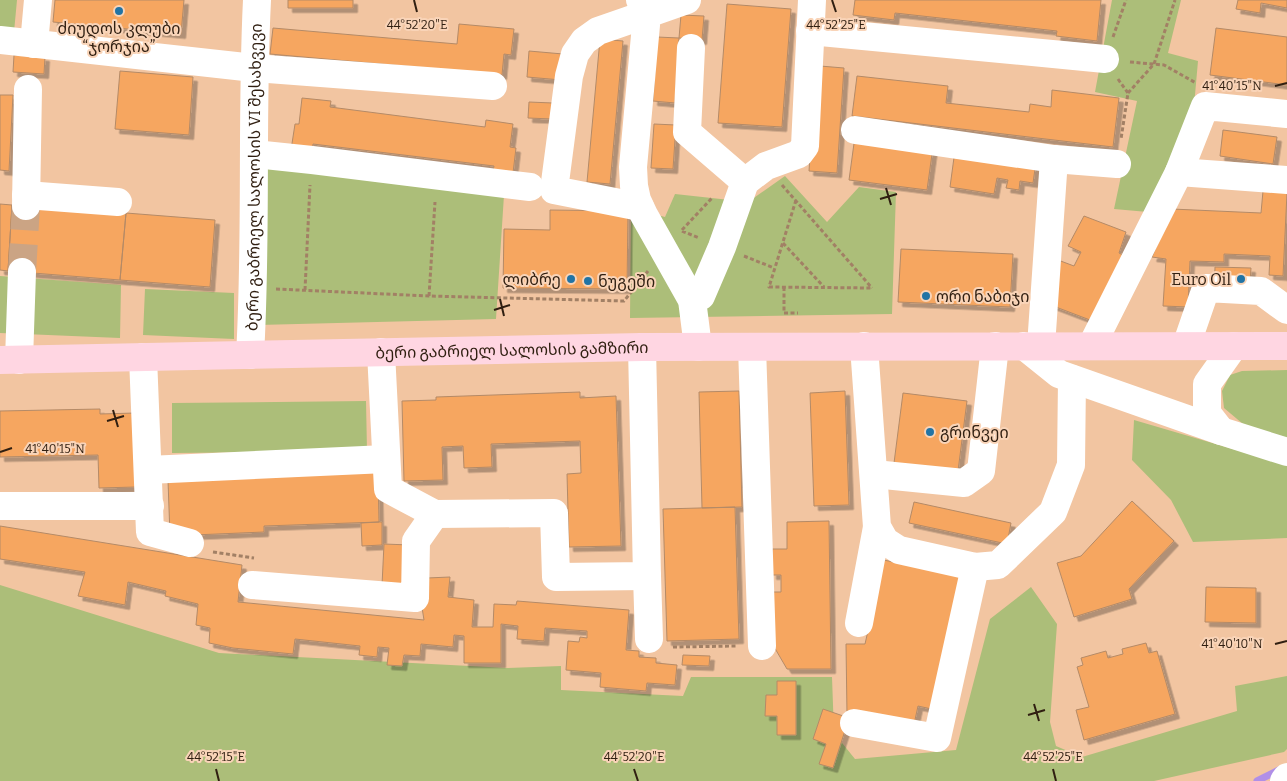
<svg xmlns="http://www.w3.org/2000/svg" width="1287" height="781" viewBox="0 0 1287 781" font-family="Bitter,'Noto Sans Georgian',serif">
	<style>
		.green { fill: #acbe79 }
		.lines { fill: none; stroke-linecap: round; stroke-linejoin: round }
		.stream { stroke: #b08fe7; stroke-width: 7 }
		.building { fill: #f6a660; stroke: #b48a67; filter: url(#shadow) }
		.minor-tunnel { stroke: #cba484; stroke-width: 28; stroke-dasharray: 28 14; stroke-linecap: butt }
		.path { stroke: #a28065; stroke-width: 3; stroke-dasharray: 4 2.5; stroke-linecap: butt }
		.minor { stroke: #fff; stroke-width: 28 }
		.major { stroke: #ffd6e2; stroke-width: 28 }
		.ticks { fill: none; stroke: #301f11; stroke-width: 2 }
		.poi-dot { fill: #2274a5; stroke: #f9d4b8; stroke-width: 2 }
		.labels { text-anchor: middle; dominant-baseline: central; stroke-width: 4; stroke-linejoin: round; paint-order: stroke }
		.poi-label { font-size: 16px; fill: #301f11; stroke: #f9d4b8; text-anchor: start }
		.street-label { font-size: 16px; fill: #301f11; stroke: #f9d4b8 }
		.ticks-label { font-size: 12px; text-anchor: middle; fill: #301f11; stroke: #f9d4b8; stroke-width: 4; stroke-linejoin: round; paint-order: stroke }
	</style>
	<defs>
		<filter id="shadow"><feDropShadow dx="4.5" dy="4.5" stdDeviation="0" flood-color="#0004"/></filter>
	</defs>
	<rect width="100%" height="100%" fill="#f2c5a1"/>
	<path class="green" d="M0,0H17L14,32L0,30Z
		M1112,0H1181L1168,53L1198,61L1194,106L1148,212L1114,209L1137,101L1095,92Z
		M261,163L504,195L496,319L258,325Z
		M785,176L827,222L859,187L896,192L892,314L630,318L631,208L665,217L675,194L748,202Z
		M0,276L121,285L120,338L0,333Z
		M145,289L234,293V339L143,335Z
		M1287,370V439L1243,424L1224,408L1222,391L1230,375L1242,371Z
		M366,401L367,451L172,453V403Z
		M1134,420L1287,465V538L1193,542L1171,500L1132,460Z
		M0,585L219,653L508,668L561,666V690L683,696L691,677H832L834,733L855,759L956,750L990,619L1031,587L1057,624L1050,722L1056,746L1082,757L1237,711L1235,686L1287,676V749L1284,752L1154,781H0Z"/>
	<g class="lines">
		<path class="stream" d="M1257,781L1279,770"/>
	</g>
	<path class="building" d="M55,0H184L181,34L53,22Z
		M288,0H353V8H288Z
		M855,0H1101L1097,41L1056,36L1057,31L895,13L894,20L853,15Z
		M1238,0H1287V8L1261,3L1260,13L1236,9Z
		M727,4L791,9L782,127L718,123Z
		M681,15L704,16L702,40L679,38Z
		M459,24L514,29L511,55L504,54L502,75L270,54L273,28L457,44Z
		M1216,28L1287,37V85L1210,75Z
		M657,37L679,38L675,103L653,101Z
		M600,39L623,41L610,184L587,182Z
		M529,51L563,54L561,80L527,77Z
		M14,55L45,57L44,74L13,72Z
		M820,66L844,68L837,173L809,171L813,109Z
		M120,71L193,77L189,135L115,129Z
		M857,76L948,86L946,103L1029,112L1030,104L1051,107L1052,90L1119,98L1113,147L852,116Z
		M0,95H13L9,171L0,170Z
		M302,98L331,101L330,107L485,127L486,120L513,124L510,147L516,148L513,173L493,171L494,166L313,144L312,152L291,150L295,124H299Z
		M529,102L553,103L552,119L528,118Z
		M654,124L676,125L673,169L651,168Z
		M1223,130L1277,137L1273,164L1220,156Z
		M855,136L933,147L927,190L849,180Z
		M955,150L1036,162L1033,183L1020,181L1019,190L1006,188L1008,180L997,178L994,194L950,187Z
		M1263,191L1287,193L1283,276L1269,275L1270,256L1224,254V262L1190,261L1188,307L1163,306L1166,259L1152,257L1172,209L1261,213Z
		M0,204L12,205L8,271L0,270Z
		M12,205L126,213L120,280L8,271Z
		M550,210L628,211L627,289L503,288L504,229L550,230Z
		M126,213L215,220L210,287L120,280Z
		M1084,216L1126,232L1119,253L1127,257L1090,320L1048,304L1058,260L1074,266L1081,252L1068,246Z
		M901,249L1013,254L1010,307L898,302Z
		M1215,267L1251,268L1249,297L1214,295Z
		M739,391L742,507L702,508L699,392Z
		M845,391L849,505L814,506L810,393Z
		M580,392V398L616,396L621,546L569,547L567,474L581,473L580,441L491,444L492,467L464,468L463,446L442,447L443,480L404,481L402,401L436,400V397Z
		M903,393L967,401L958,471L894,463Z
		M100,409V414L135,413L136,487L99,488L98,455L0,457V411Z
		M378,472L379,522L264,526V532L170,536L168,480Z
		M1132,501L1174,541L1129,589L1132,599L1074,617L1057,563L1081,556Z
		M914,502L1011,523L1007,544L909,523Z
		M735,507L739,639L667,641L663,509Z
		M829,521L831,669H787L773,645V592H781V575H772V549H787V522Z
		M379,522H382V545L362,546L361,523Z
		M0,526L242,565L238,602L424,620L420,595L427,578L450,577L448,597L474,600L472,627H493L494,604L516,605L517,601L629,610L626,650L639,651V657L656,658V663L677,665L675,685L647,683L646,691L600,687L601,673L566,670L568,641L579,642L580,637L587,638V631L545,628L544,641L517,639L518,626L501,624V663H464V636L454,635L453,647L421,644L420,656L404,655L402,666L387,665L389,648L378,647L377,657L359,655L360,646L295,639L293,654L233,648L209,643L210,628L196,625L198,604L165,596L166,591L128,582L125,605L78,596L85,572L0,559Z
		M384,544L410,545L408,587L382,585Z
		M884,560L966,578L936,710L918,706L913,729L847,715L846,644H865Z
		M1206,587L1256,588V623L1205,622Z
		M1146,643L1149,653L1157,651L1175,714L1084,740L1076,710L1089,707L1077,667L1083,665L1081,658L1106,651L1108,658L1123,654L1122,649Z
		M683,655L710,656L709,666L682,665Z
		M777,681H796V735H777V716H765L766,695H777Z
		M823,709L849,718L833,768L819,764L826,744L813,739Z"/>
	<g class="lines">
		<path class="minor-tunnel" d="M22,272L26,206"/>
		<path class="path" d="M1113,37L1126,0
			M1130,62L1164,65L1196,83
			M1118,79L1128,93L1121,139
			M1128,93L1154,64L1175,0
			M782,185L872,288
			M796,200L769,287L872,288
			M682,230L712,198
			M682,231L699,238
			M783,243L824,287
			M744,256L774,268
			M784,287V313H798
			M276,289L429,296L624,301L648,271
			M305,290L310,185
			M429,296L435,202
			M213,552L254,558
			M673,647L737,646"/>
		<g class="minor">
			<path d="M640,0L647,14L598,31L584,41L575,54L569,76L554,190L640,207"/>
			<path d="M687,0L647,14L633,167L634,186L637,200L644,215L692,300L698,347"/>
			<path d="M810,31L1105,59"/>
			<path d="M0,40L254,68L493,86"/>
			<path d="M34,44L38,0"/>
			<path d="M691,48L687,132L745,182"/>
			<path d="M855,130L1054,159L1117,164"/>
			<path d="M254,154L312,160L530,187"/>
			<path d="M1179,172L1287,180"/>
			<path d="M26,195L118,202"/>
			<path d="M26,206L28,89"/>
			<path d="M692,300L701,296L722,247L745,182L766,166L799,154L805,146L812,0"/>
			<path d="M1092,345L1179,172L1205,106L1287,114"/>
			<path d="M864,346L877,527L885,541L899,550L975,567L998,565L1053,512L1071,465L1072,379"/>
			<path d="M1024,346L1059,374L1221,431L1287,452"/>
			<path d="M1041,346L1054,159"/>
			<path d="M1186,346L1206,288L1261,291L1287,310"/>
			<path d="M752,347L762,646"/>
			<path d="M381,352L388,489L435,514L554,513L556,577L647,576L642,347"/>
			<path id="s1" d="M250,355C257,237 251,118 257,0"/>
			<path d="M143,357L150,532L190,543"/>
			<path d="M19,360L22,272"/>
			<path d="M1221,431L1207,413V384L1234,346"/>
			<path d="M148,470L386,459"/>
			<path d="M874,474L964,483L981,471L995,346"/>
			<path d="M0,506H150"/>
			<path d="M647,576L649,639"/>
			<path d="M252,585L415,598L416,541L435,514"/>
			<path d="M859,623L877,527"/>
			<path d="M854,723L937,738L975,567"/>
			<path d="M1284,781L1287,777"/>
		</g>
		<path class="major" id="s2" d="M0,360L642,347L1287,346"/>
	</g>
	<path class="ticks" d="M414,0L417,12M832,0L836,12M1275,86L1287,83M886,188L891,205M880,199L897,194M500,299L504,316M494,310L510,305M113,410L118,427M107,421L124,416M0,452L12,448M1275,644L1287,641M1034,704L1039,721M1028,715L1045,710M216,769L219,781M634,769L638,781M1053,769L1056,781"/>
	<g class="poi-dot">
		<circle cx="119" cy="11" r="5"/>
		<circle cx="571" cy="279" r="5"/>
		<circle cx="1241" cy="279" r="5"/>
		<circle cx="588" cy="281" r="5"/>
		<circle cx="926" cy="296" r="5"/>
		<circle cx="930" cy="432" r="5"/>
	</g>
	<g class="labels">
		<g class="poi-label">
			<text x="119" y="28" text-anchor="middle">ძიუდოს კლუბი<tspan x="119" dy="18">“ჯორჯია”</tspan></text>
			<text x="561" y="279" text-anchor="end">ლიბრე</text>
			<text x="1231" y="279" text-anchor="end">Euro Oil</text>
			<text x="598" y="281">ნუგეში</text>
			<text x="936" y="296">ორი ნაბიჯი</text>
			<text x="940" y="432">გრინვეი</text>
		</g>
		<g class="street-label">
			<text stroke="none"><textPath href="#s1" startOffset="178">ბერი გაბრიელ სალოსის VI შესახვევი</textPath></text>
			<text stroke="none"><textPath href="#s2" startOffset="512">ბერი გაბრიელ სალოსის გამზირი</textPath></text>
		</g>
	</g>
	<g class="ticks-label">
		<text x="417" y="29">44°52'20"E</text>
		<text x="836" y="29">44°52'25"E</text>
		<text x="1232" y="90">41°40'15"N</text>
		<text x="55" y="453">41°40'15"N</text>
		<text x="1232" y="648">41°40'10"N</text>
		<text x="216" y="761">44°52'15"E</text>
		<text x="634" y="761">44°52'20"E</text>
		<text x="1053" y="761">44°52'25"E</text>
	</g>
</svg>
